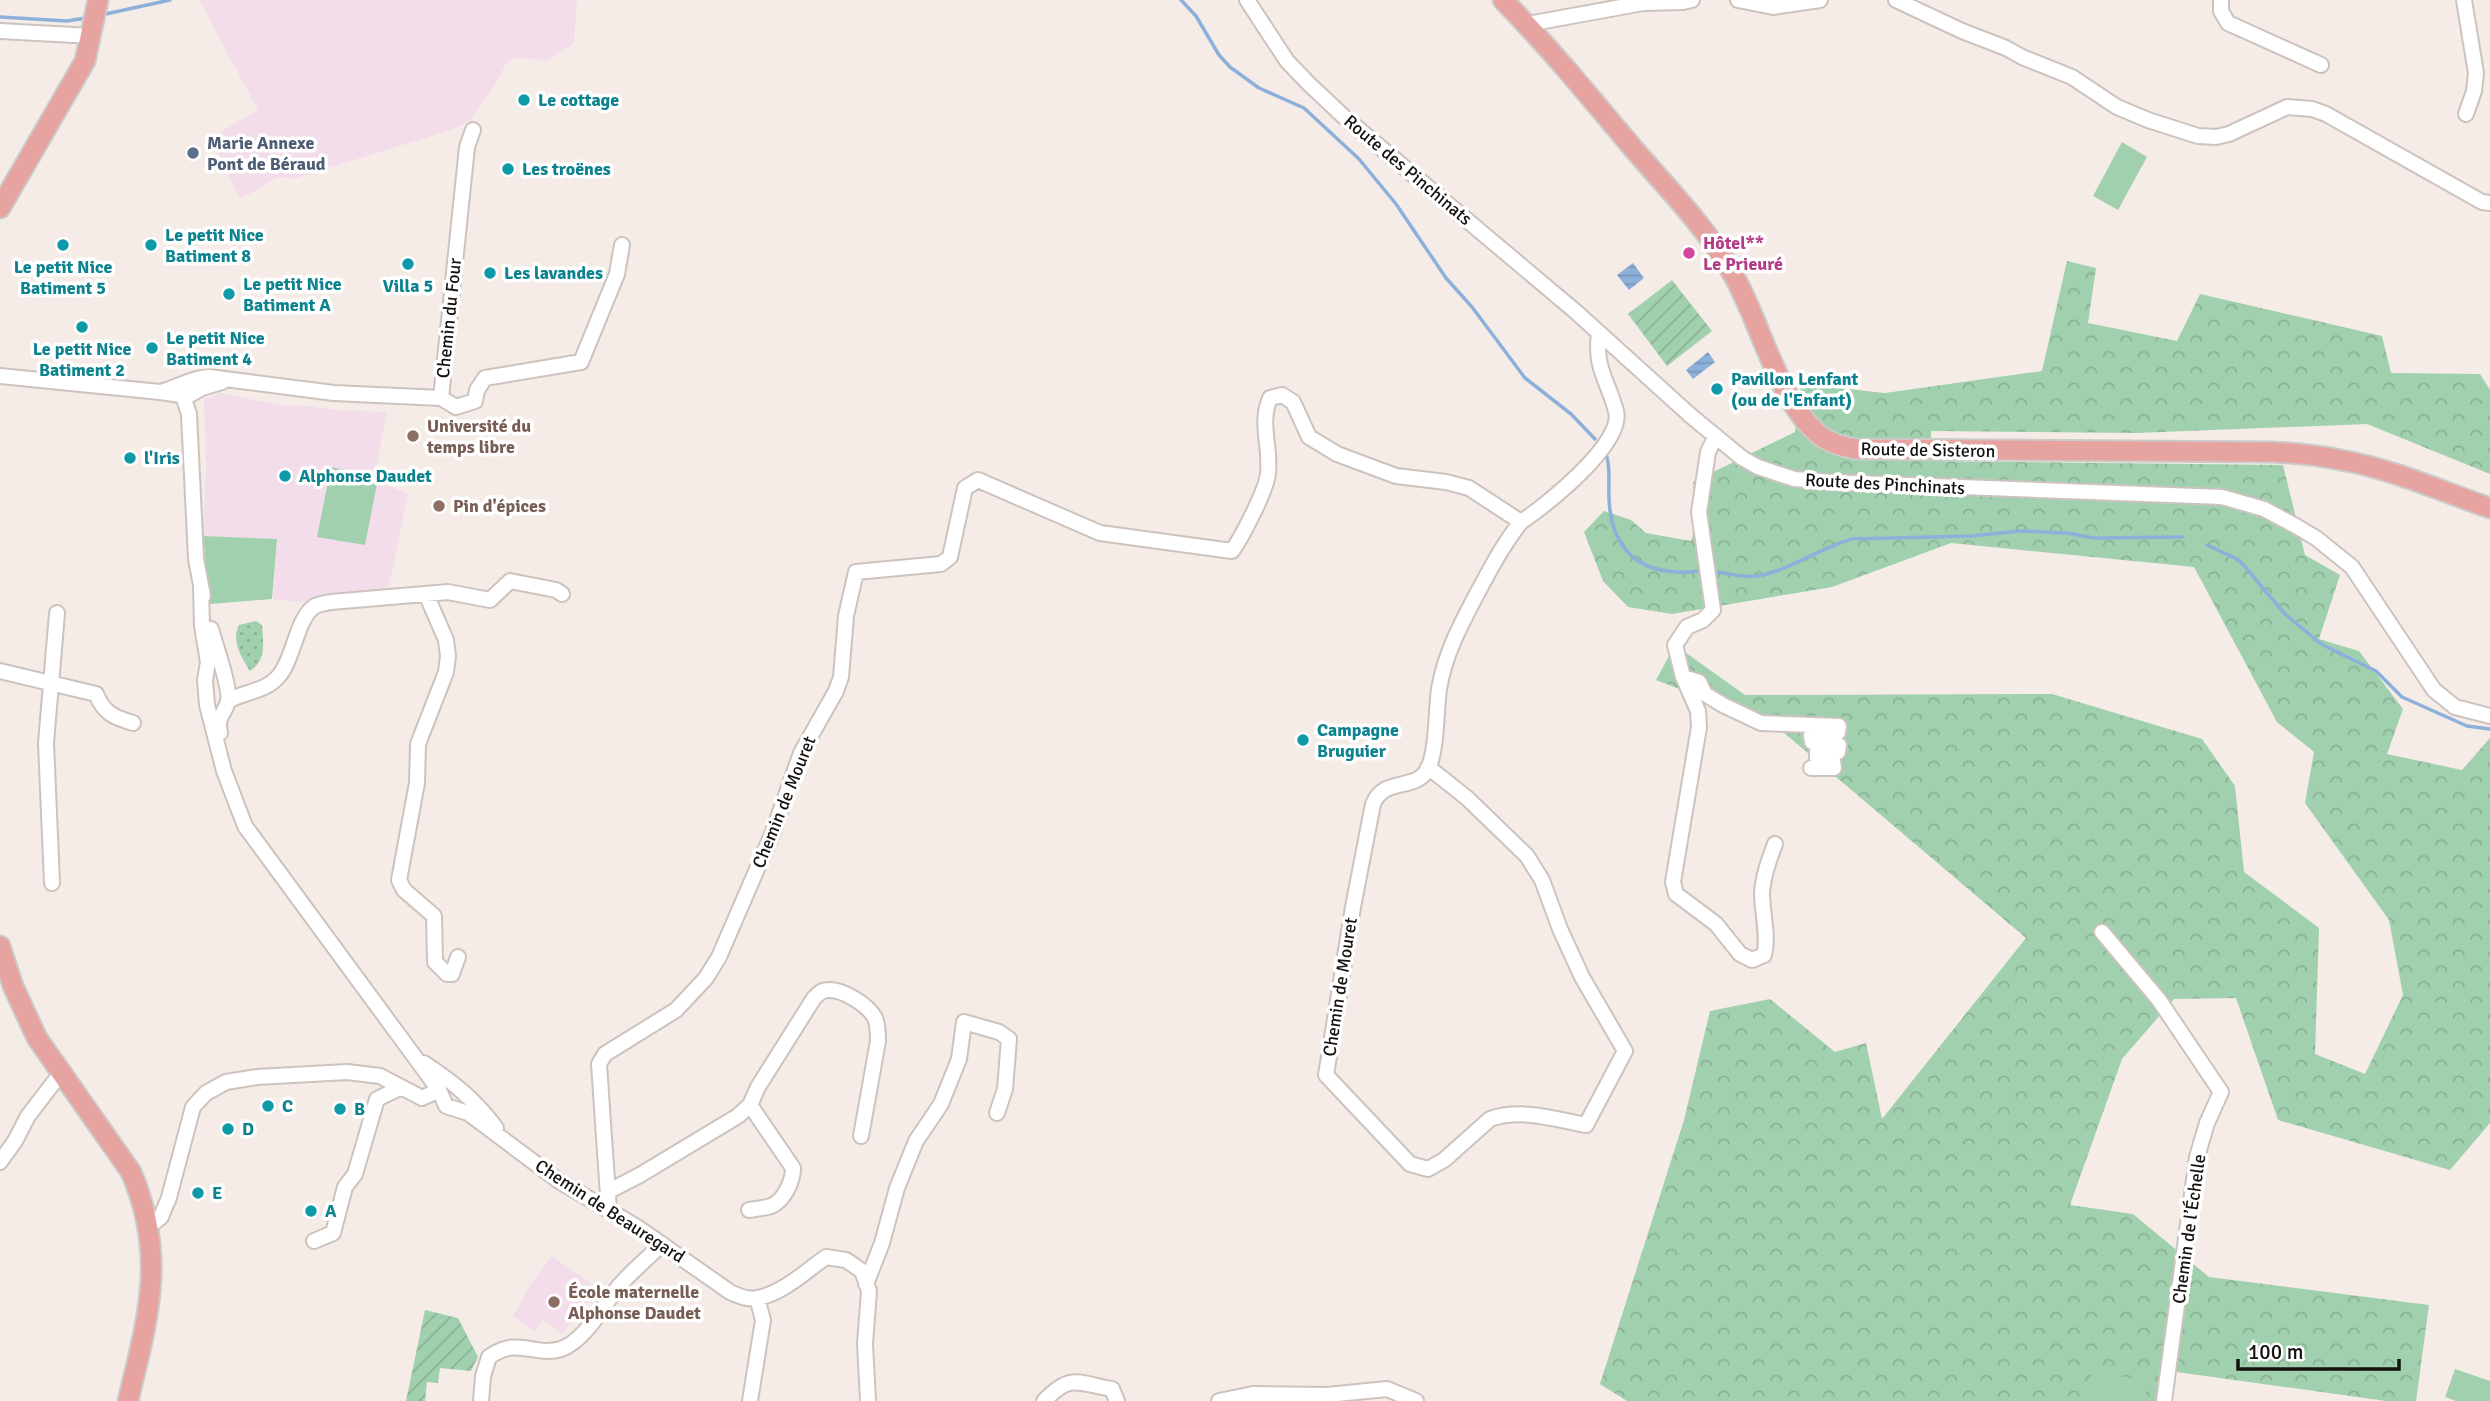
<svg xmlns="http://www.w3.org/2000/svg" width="2490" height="1401" viewBox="0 0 2490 1401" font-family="Signika,sans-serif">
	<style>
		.education { fill: #f3ddeb }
		.grass { fill: url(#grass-dots) }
		.forest { fill: url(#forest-crowns) }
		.garden { fill: url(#garden-furrows) }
		.pitch { fill: #a0d0ae }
		.water { fill: url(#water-rules) }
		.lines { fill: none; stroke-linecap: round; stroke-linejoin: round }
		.stream { stroke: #8db0db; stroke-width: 3.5 }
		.minor-casing { stroke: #cdc3be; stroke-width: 18 }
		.major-casing { stroke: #cbcbca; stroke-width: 23 }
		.minor { stroke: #fff; stroke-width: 14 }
		.major { stroke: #e6a3a0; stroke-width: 19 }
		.culture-dot { fill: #0f9aa8; stroke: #fff; stroke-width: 2.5 }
		.service-dot { fill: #5c6f8a; stroke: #fff; stroke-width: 2.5 }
		.hotel-dot { fill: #d1479c; stroke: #fff; stroke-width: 2.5 }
		.education-dot { fill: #8d6e63; stroke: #fff; stroke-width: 2.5 }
		.labels { text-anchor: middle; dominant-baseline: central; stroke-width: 7; stroke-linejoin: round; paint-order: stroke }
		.culture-label { font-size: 18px; font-weight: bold; fill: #0d838f; stroke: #fff; text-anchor: start }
		.service-label { font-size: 18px; font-weight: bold; fill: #4e5e75; stroke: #fff; text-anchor: start }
		.street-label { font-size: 18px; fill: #14110f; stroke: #fff }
		.hotel-label { font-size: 18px; font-weight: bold; fill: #b23c85; stroke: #fff; text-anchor: start }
		.education-label { font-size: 18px; font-weight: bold; fill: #785e54; stroke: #fff; text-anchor: start }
	</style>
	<defs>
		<pattern id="grass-dots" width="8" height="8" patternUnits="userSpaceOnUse" patternTransform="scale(1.75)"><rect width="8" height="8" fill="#a0d0ae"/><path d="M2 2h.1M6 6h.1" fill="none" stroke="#89b294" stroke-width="1.8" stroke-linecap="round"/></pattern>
		<pattern id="forest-crowns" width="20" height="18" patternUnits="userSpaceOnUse" patternTransform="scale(1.75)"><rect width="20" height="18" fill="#a0d0ae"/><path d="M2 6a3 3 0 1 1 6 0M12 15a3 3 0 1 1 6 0" fill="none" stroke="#89b294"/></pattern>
		<pattern id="garden-furrows" width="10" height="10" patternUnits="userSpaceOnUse" patternTransform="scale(1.75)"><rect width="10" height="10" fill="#a0d0ae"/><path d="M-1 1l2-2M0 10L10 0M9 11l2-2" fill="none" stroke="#89b294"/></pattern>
		<pattern id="water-rules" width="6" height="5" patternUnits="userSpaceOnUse" patternTransform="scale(1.75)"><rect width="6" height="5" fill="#8db0db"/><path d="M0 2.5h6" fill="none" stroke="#7996bb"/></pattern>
	</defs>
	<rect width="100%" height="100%" fill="#f6ece7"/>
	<path class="education" d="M199,0H577L574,43L548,60L514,58L506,64L496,84L470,120L454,129L293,179L279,177L240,199L218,152L222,149L220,145L223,143L218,133L258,110Z
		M221,393L279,405L308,406L334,410L387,412L376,468L380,483L408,493L389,587L364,593L310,602L273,600L277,539L203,536L206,464L204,399Z
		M552,1256L597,1288L563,1334L543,1320L534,1331L513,1316L530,1285Z"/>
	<path class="grass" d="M256,621L262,625C263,644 267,659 250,671C241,657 231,641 239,625Z"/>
	<path class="forest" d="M2067,261L2096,268L2088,323L2177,341L2200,294L2382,336L2391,373L2480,374L2490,390V474L2367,424L2137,433L1931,431L1932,461L2283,465L2305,555L2340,575L2319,639L2359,651L2403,709L2387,754L2462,770L2490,738V1123L2450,1170L2278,1120L2236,998L2174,999L2122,1059L2070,1205L2133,1214L2209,1277L2429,1305L2416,1401H2386L2170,1371L2164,1401H1627L1600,1384L1684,1120L1710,1011L1770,999L1835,1052L1866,1043L1882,1119L2026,938L1776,726L1656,680L1675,645L1745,695L2052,694L2202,739L2235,786L2244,872L2319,928L2315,1054L2365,1074L2403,995L2389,920L2305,803L2314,752L2277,722L2194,567L1951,543L1832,587L1672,614L1628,607L1603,581L1584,532L1604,511L1631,520L1646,533L1691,541L1697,521L1693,482L1795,432L1801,384L1885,393L2042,371Z"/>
	<path class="garden" d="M1672,280L1712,331L1667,366L1628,314Z
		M425,1310L458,1318L478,1357L471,1371L440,1368L438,1383L427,1382L425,1401H406Z"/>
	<path class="pitch" d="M2122,142L2147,157L2118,210L2093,196Z
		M331,467L372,476L377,484L365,545L317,537Z
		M203,536L277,539L272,599L210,604Z
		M2455,1369L2490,1381V1401H2456L2445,1397Z
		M2092,1370L2148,1382L2144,1401H2099L2086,1398Z"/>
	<path class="water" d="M1633,263L1644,278L1629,290L1617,275Z
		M1708,352L1715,362L1693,379L1686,370Z"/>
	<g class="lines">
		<path class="stream" d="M1181,0L1196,16L1219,55L1230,67L1259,88L1304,108L1359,159L1396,204L1446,278L1472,307L1525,378L1571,414L1595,439
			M101,15L170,0
			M0,17L67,21L86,18
			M1606,454C1611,468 1608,482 1609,497C1610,541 1631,570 1677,572C1685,573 1695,571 1704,571
			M2207,545L2239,560L2285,614L2321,644L2376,671L2402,697L2467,726L2490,729
			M1718,572C1730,574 1745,578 1757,576C1791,570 1819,548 1852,539L1971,536L2021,531L2067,533L2093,538L2183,537"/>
		<defs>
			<path id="minor" d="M1247,0L1287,61L1309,84L1343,116L1575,311L1691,416L1742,458L1758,467L1794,479L1828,482L2222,497L2264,509L2294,525L2316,538L2352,567L2434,690L2455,707L2490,716
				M1738,0L1773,7L1820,0
				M1896,0L1962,31L2006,48L2022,57L2072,77L2117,107L2148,120L2198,136L2216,137L2229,134L2287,107L2312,109L2326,114L2482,202L2490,203
				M2221,0V11L2228,23L2321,65
				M2464,0L2476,73L2474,91L2466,114
				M1528,24L1643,3L1683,2L1692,0
				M0,31L92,36
				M0,376L160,392L188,396L202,388L222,382
				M160,392C177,388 190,378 209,377L334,393L441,398L467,147L473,130
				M183,396L189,414L196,559L203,596
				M441,398L456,407L475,401L477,390L485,378L581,362L617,274L622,245
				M1716,436L1708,452L1699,512L1713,610L1703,620L1687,627L1675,645L1683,677L1699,682L1705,694L1723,705L1761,723L1839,726L1838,732L1811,735L1812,742L1839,745L1838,752H1817V758L1833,760L1834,768H1811
				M201,587L202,626L208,662L205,680L207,705L224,771L245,826L439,1090L446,1106L468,1113L559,1181L637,1227L730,1292C738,1296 748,1300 757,1298C782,1294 806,1271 826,1257L846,1260L862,1271L869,1291L865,1344L868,1401
				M426,594L446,640L448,656L446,672L418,744L417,783L399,880L404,890L434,916L435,962L447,974H452L458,957
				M211,629C215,644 231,689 228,701C225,715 216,715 220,733
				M0,671L96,694C104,713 113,717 133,723
				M1683,677L1698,711L1699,727L1673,882L1676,894L1716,924L1740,954L1752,960L1764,955C1769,936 1762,913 1762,893C1763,876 1769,860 1775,844
				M228,701C244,692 265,691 277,678C294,661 296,618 315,606C320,604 326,603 331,602L448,592L490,600L510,581L556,590L562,594
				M1428,767L1467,798L1527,856L1542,880L1560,929L1582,977L1625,1051L1586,1125C1554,1119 1521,1108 1490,1119L1444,1160L1428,1169L1410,1164L1326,1075L1353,907L1373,804C1385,776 1415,792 1428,769C1437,750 1436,711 1439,689C1445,653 1462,622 1479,590C1492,566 1504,543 1521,522
				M52,883L46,743L57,613
				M2102,932L2159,1000L2221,1092L2207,1123L2197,1157L2164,1401
				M424,1063C454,1083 474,1099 496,1128
				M0,1162L15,1141L28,1116L61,1073
				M609,1191L640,1175L738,1116L750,1105L758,1087L814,998C818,994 822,990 828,990C843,989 868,1005 875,1018C878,1025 878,1033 878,1041L861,1136
				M168,1201L193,1107L206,1093L226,1082L257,1077L347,1072L380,1076L422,1098L439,1090
				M609,1210L599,1064L605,1054L676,1010L706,978L719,957L773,832L801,753L836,691L841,677L846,616L856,572L941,564L950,557L965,488L978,480L1100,533L1232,551C1242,537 1267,489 1268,473C1271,447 1259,423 1270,398L1282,395L1293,402L1309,437L1337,454L1396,476L1446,482L1469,488L1521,522C1545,506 1625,443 1616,411C1608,381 1594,367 1599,334
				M749,1210C756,1209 765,1208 771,1206C784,1201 793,1181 793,1168L750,1105
				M147,1228L161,1217L167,1202
				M314,1241L333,1233L345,1187L355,1174L377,1099L400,1088
				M866,1284L882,1243L897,1188L916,1141L941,1104L959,1059L964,1022L999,1032L1009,1039L1005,1089L997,1113
				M481,1401L483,1376L489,1357C518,1336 534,1357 561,1349C585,1341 604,1304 619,1286C632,1271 648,1258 662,1244
				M750,1401L763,1320L757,1298
				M1044,1401C1071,1373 1077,1383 1112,1389L1117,1401
				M1219,1401L1253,1394L1327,1395L1387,1389L1416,1401"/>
			<path id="major" d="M1503,0C1549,47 1590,97 1632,147C1668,189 1707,228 1734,276C1760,322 1778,400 1818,434C1829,443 1843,447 1857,449L2271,452C2294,453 2317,455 2341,460C2392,469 2441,491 2490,508
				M0,208L85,61L98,0
				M0,946L13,986L37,1038L131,1172C167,1256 148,1317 128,1401"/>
		</defs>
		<use href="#minor" class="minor-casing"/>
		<use href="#major" class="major-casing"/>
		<use href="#minor" class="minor"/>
		<use href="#major" class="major"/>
	</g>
	<g class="culture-dot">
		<circle cx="524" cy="100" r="7"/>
		<circle cx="508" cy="169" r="7"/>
		<circle cx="63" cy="245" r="7"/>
		<circle cx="151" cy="245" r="7"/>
		<circle cx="408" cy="264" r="7"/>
		<circle cx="490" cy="273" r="7"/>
		<circle cx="229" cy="294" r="7"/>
		<circle cx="82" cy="327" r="7"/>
		<circle cx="152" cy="348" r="7"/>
		<circle cx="1717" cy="389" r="7"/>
		<circle cx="130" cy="458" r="7"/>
		<circle cx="285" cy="476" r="7"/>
		<circle cx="1303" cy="740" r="7"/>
		<circle cx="268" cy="1106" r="7"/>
		<circle cx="340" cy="1109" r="7"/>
		<circle cx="228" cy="1129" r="7"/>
		<circle cx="198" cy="1193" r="7"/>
		<circle cx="311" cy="1211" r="7"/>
	</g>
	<circle class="service-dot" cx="193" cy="153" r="7"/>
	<circle class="hotel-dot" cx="1689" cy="253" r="7"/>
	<g class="education-dot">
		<circle cx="413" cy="436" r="7"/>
		<circle cx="439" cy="506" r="7"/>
		<circle cx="554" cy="1302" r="7"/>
	</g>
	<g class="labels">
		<g class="culture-label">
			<text x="538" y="100">Le cottage</text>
			<text x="522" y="169">Les troënes</text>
			<text x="165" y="235">Le petit Nice<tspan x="165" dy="21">Batiment 8</tspan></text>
			<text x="63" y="267" text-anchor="middle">Le petit Nice<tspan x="63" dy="21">Batiment 5</tspan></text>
			<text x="504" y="273">Les lavandes</text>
			<text x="243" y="284">Le petit Nice<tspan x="243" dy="21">Batiment A</tspan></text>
			<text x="408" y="286" text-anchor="middle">Villa 5</text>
			<text x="166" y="338">Le petit Nice<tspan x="166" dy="21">Batiment 4</tspan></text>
			<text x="82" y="349" text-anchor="middle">Le petit Nice<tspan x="82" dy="21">Batiment 2</tspan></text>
			<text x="1731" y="379">Pavillon Lenfant<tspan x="1731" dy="21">(ou de l'Enfant)</tspan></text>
			<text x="144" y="458">l'Iris</text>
			<text x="299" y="476">Alphonse Daudet</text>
			<text x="1317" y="730">Campagne<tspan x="1317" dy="21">Bruguier</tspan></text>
			<text x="282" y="1106">C</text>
			<text x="354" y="1109">B</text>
			<text x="242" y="1129">D</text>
			<text x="212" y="1193">E</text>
			<text x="325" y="1211">A</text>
		</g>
		<g class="service-label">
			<text x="207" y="143">Marie Annexe<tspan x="207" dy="21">Pont de Béraud</tspan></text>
		</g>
		<g class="street-label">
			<text transform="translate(1408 170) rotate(40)">Route des Pinchinats</text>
			<text transform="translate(449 318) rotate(-84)">Chemin du Four</text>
			<text transform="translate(1928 450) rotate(1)">Route de Sisteron</text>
			<text transform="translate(1885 484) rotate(3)">Route des Pinchinats</text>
			<text transform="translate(784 802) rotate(-68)">Chemin de Mouret</text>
			<text transform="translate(1340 987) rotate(-81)">Chemin de Mouret</text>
			<text transform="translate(610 1211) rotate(33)">Chemin de Beauregard</text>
			<text transform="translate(2189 1229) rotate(-82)">Chemin de l’Échelle</text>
		</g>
		<g class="hotel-label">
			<text x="1703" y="243">Hôtel**<tspan x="1703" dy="21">Le Prieuré</tspan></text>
		</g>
		<g class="education-label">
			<text x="427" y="426">Université du<tspan x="427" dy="21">temps libre</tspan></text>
			<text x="453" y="506">Pin d'épices</text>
			<text x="568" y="1292">École maternelle<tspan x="568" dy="21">Alphonse Daudet</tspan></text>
		</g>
	</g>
	<path d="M2238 1359v10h161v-10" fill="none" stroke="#14110f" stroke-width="3.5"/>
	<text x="2248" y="1359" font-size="21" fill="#14110f" stroke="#ffffff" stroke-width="5" paint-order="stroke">100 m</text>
</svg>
